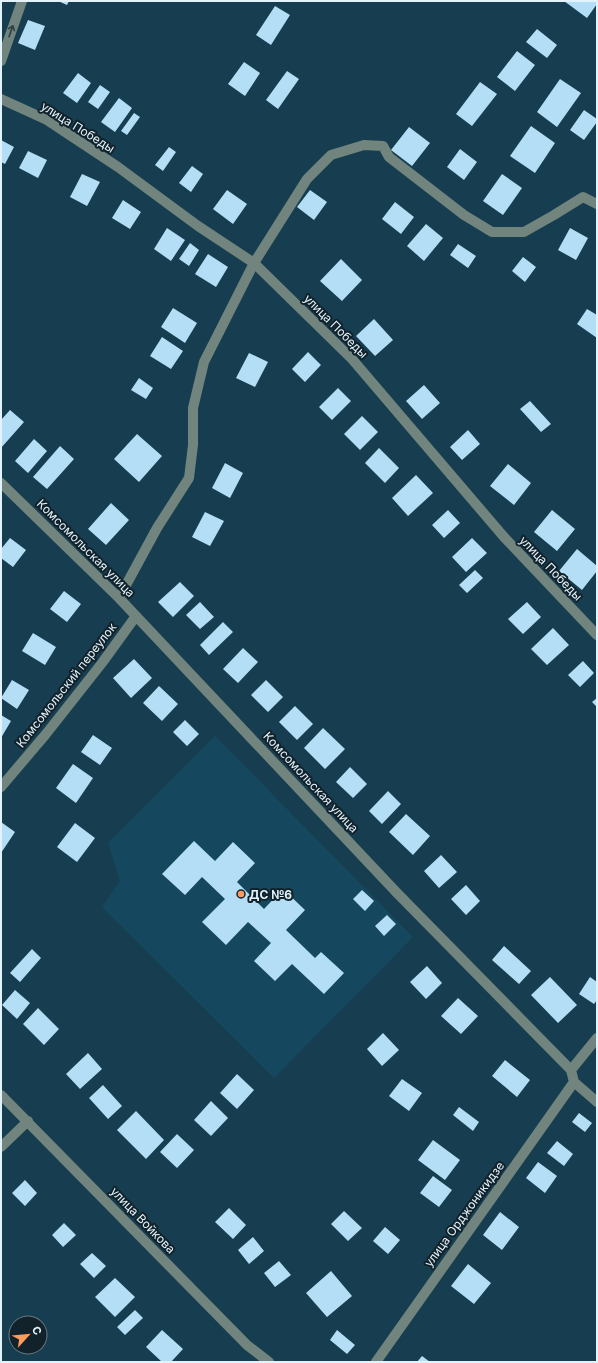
<svg xmlns="http://www.w3.org/2000/svg" width="598" height="1363" viewBox="0 0 598 1363" font-family="Inter,sans-serif">
	<style>
		.built { fill: #15485e }
		.building { fill: #b4def5 }
		.lines { fill: none; stroke-linecap: round; stroke-linejoin: round }
		.minor { stroke: #71847d; stroke-width: 10 }
		.oneway { stroke: #2e3f44 }
		.poi-dot { fill: #ff9b5b; stroke: #12222b; stroke-width: 1.5 }
		.labels { text-anchor: middle; dominant-baseline: central; stroke-width: 4; stroke-linejoin: round; paint-order: stroke }
		.street-label { font-size: 12px; fill: #e2f3fc; stroke: #12222b }
		.poi-label { font-size: 12px; font-weight: bold; fill: #e2f3fc; stroke: #12222b; text-anchor: start }
	</style>
	<rect width="100%" height="100%" fill="#163e50"/>
	<path class="built" d="M215,736L413,937L274,1078L102,907L120,881L108,843Z"/>
	<path class="building" d="M58,1H69L67,5Z
		M564,1H597V4L587,18Z
		M275,6L290,15L271,45L256,35Z
		M28,20L45,26L35,50L18,43Z
		M537,29L557,45L547,58L526,42Z
		M517,51L535,65L515,91L497,77Z
		M244,62L260,73L245,96L228,84Z
		M287,71L299,79L278,109L266,100Z
		M78,73L91,83L77,103L63,93Z
		M560,79L581,93L557,127L537,112Z
		M480,82L497,94L472,126L456,114Z
		M100,85L110,92L98,109L88,102Z
		M119,98L132,108L115,132L101,122Z
		M584,110L597,119V122L584,140L570,130Z
		M134,113L140,117L127,135L121,131Z
		M531,126L555,143L535,173L510,156Z
		M409,127L430,143L412,166L391,150Z
		M1,140L14,147L5,164L1,162Z
		M169,147L176,152L163,171L155,165Z
		M460,149L477,162L464,180L447,167Z
		M28,151L47,160L38,178L19,168Z
		M192,166L203,174L191,192L179,183Z
		M82,174L100,182L87,206L70,197Z
		M502,174L522,188L503,215L483,201Z
		M227,190L247,204L233,224L213,209Z
		M310,190L327,202L314,220L297,207Z
		M123,200L141,212L130,229L112,218Z
		M395,202L414,217L401,234L382,219Z
		M426,224L443,238L424,261L407,246Z
		M167,228L185,240L171,261L154,249Z
		M570,228L588,238L576,260L558,250Z
		M190,243L199,250L189,266L179,259Z
		M458,244L476,256L468,268L450,255Z
		M208,254L228,267L216,287L195,274Z
		M523,257L536,267L525,282L512,271Z
		M341,259L362,280L342,301L320,281Z
		M173,308L197,323L185,343L161,327Z
		M587,309L597,315V338L577,324Z
		M374,319L393,340L375,356L356,336Z
		M162,337L183,351L171,369L150,356Z
		M308,352L321,365L305,382L292,369Z
		M249,353L268,362L255,387L236,378Z
		M139,378L153,388L146,399L131,390Z
		M424,385L440,403L422,419L406,401Z
		M338,388L351,401L332,420L319,407Z
		M530,401L551,424L541,432L520,409Z
		M10,410L24,422L1,448V420Z
		M362,416L378,432L360,450L344,434Z
		M468,430L480,444L462,460L450,447Z
		M137,434L162,456L139,482L114,459Z
		M34,439L47,451L28,473L15,461Z
		M60,446L74,459L47,489L33,477Z
		M379,448L399,468L385,483L365,463Z
		M225,463L243,473L230,498L212,488Z
		M508,464L531,483L514,505L490,486Z
		M416,475L433,493L408,516L392,498Z
		M111,503L129,520L106,545L88,529Z
		M448,510L460,523L444,538L432,525Z
		M552,510L575,529L557,551L534,532Z
		M205,512L224,521L210,546L192,537Z
		M10,538L26,550L13,567L1,558V549Z
		M472,538L487,553L466,572L452,557Z
		M577,549L597,566V571L582,590L559,571Z
		M475,570L483,578L467,593L459,585Z
		M180,582L194,596L173,617L158,602Z
		M64,591L81,604L67,622L50,609Z
		M200,602L214,617L200,629L186,615Z
		M527,602L541,617L523,634L508,619Z
		M223,622L233,632L209,655L200,645Z
		M553,628L569,645L547,665L531,649Z
		M33,633L56,647L45,665L22,651Z
		M243,648L258,662L238,683L223,669Z
		M134,659L152,678L131,698L113,678Z
		M583,661L594,673L580,687L568,675Z
		M12,680L29,690L17,709L1,698Z
		M266,680L283,697L268,712L251,695Z
		M159,686L178,704L162,721L143,703Z
		M597,698V707L592,702Z
		M295,706L313,724L297,740L279,722Z
		M1,715L11,721L1,738Z
		M185,720L199,734L187,746L173,732Z
		M323,728L345,749L325,769L304,748Z
		M93,735L112,748L100,765L81,752Z
		M73,764L93,778L76,803L56,788Z
		M350,767L367,784L353,798L336,782Z
		M388,791L401,804L382,824L369,811Z
		M406,814L430,836L413,855L389,832Z
		M1,822L15,832L1,853Z
		M75,823L95,838L77,862L57,847Z
		M194,841L215,861L233,842L255,863L237,882L264,909L283,889L305,910L286,930L315,958L321,952L344,973L324,994L292,964L275,981L254,961L271,943L248,922L226,945L202,922L225,899L202,877L185,895L162,874Z
		M441,855L457,872L439,888L424,871Z
		M466,885L480,901L466,915L451,899Z
		M362,890L374,901L365,911L353,899Z
		M387,915L396,924L384,936L375,926Z
		M504,946L531,971L519,984L492,960Z
		M32,949L41,958L20,982L10,973Z
		M427,966L442,983L426,999L410,982Z
		M550,977L577,1005L558,1023L531,995Z
		M590,977L597,982V1000L594,1004L579,994Z
		M15,990L30,1003L17,1019L2,1005Z
		M458,998L478,1016L461,1034L441,1016Z
		M38,1008L59,1029L44,1045L23,1024Z
		M383,1033L399,1050L382,1066L367,1049Z
		M88,1053L102,1069L80,1089L66,1074Z
		M505,1060L530,1080L517,1097L492,1076Z
		M237,1074L254,1090L237,1109L220,1093Z
		M402,1079L422,1093L409,1111L389,1096Z
		M103,1085L122,1106L108,1119L89,1098Z
		M211,1101L228,1118L211,1136L194,1120Z
		M459,1107L479,1122L473,1131L453,1115Z
		M136,1111L164,1140L146,1159L117,1130Z
		M579,1113L592,1123L585,1132L572,1122Z
		M177,1134L194,1150L177,1168L160,1152Z
		M433,1140L460,1160L445,1180L418,1160Z
		M557,1141L573,1154L564,1166L547,1153Z
		M538,1162L557,1176L545,1193L526,1178Z
		M433,1176L452,1190L439,1207L420,1193Z
		M25,1180L37,1193L25,1206L12,1193Z
		M229,1208L246,1225L233,1239L215,1222Z
		M344,1211L362,1228L348,1241L331,1224Z
		M500,1212L519,1227L502,1250L483,1235Z
		M64,1223L76,1235L63,1247L52,1235Z
		M385,1227L400,1240L388,1254L373,1241Z
		M253,1237L264,1251L249,1264L238,1250Z
		M92,1253L106,1266L94,1278L80,1264Z
		M279,1261L291,1275L275,1287L264,1273Z
		M468,1264L491,1283L474,1304L451,1286Z
		M331,1271L352,1296L327,1317L306,1293Z
		M115,1278L135,1297L115,1317L95,1297Z
		M135,1310L143,1318L125,1335L117,1327Z
		M162,1330L183,1349L171,1362H162L146,1347Z
		M337,1330L355,1345L347,1354L330,1340Z
		M422,1356L430,1362H417Z"/>
	<g class="lines">
		<path class="minor" d="M1,61L22,1
			M1,99L47,120L118,167L198,226L254,263L352,359L504,537L597,635
			M1,483L119,598L398,894L571,1070L574,1082L597,1102
			M119,598L157,528L189,478L193,445V408L204,362L254,263L307,179L331,155L364,145L383,146L389,157L464,215L492,232H524L554,215L583,197L597,204
			M1,787L46,734L102,663L136,616
			M571,1070L597,1038
			M1,1095L247,1345L269,1362
			M1,1147L28,1121
			M376,1362L574,1082"/>
	</g>
	<defs><path id="oneway-shaft" d="M-6 0H5M1.5-3L5.5 0L1.5 3" fill="none" stroke-width="1.6" stroke-linecap="round" stroke-linejoin="round"/></defs>
	<use class="oneway" href="#oneway-shaft" transform="translate(11 31) rotate(-71)"/>
	<circle class="poi-dot" cx="241" cy="894" r="4"/>
	<g class="labels">
		<g class="street-label">
			<text transform="translate(78 127) rotate(32)">улица Победы</text>
			<text transform="translate(336 326) rotate(45)">улица Победы</text>
			<text transform="translate(86 548) rotate(45)">Комсомольская улица</text>
			<text transform="translate(551 568) rotate(46)">улица Победы</text>
			<text transform="translate(66 685) rotate(-52)">Комсомольский переулок</text>
			<text transform="translate(311 782) rotate(47)">Комсомольская улица</text>
			<text transform="translate(464 1214) rotate(-54)">улица Орджоникидзе</text>
			<text transform="translate(143 1220) rotate(46)">улица Войкова</text>
		</g>
		<g class="poi-label">
			<text x="249" y="894">ДС №6</text>
		</g>
	</g>
	<rect width="598" height="1363" fill="none" stroke="#e2f3fc" stroke-width="4"/>
	<g transform="translate(28 1335) rotate(63)"><circle r="19" fill="#12222b" stroke="#65767f"/>
	<path d="M0-3L7 15L0 10L-7 15Z" fill="#ff9b5b"/>
	<text y="-6" font-size="11" font-weight="bold" text-anchor="middle" fill="#e2f3fc">С</text>
	</g>
</svg>
